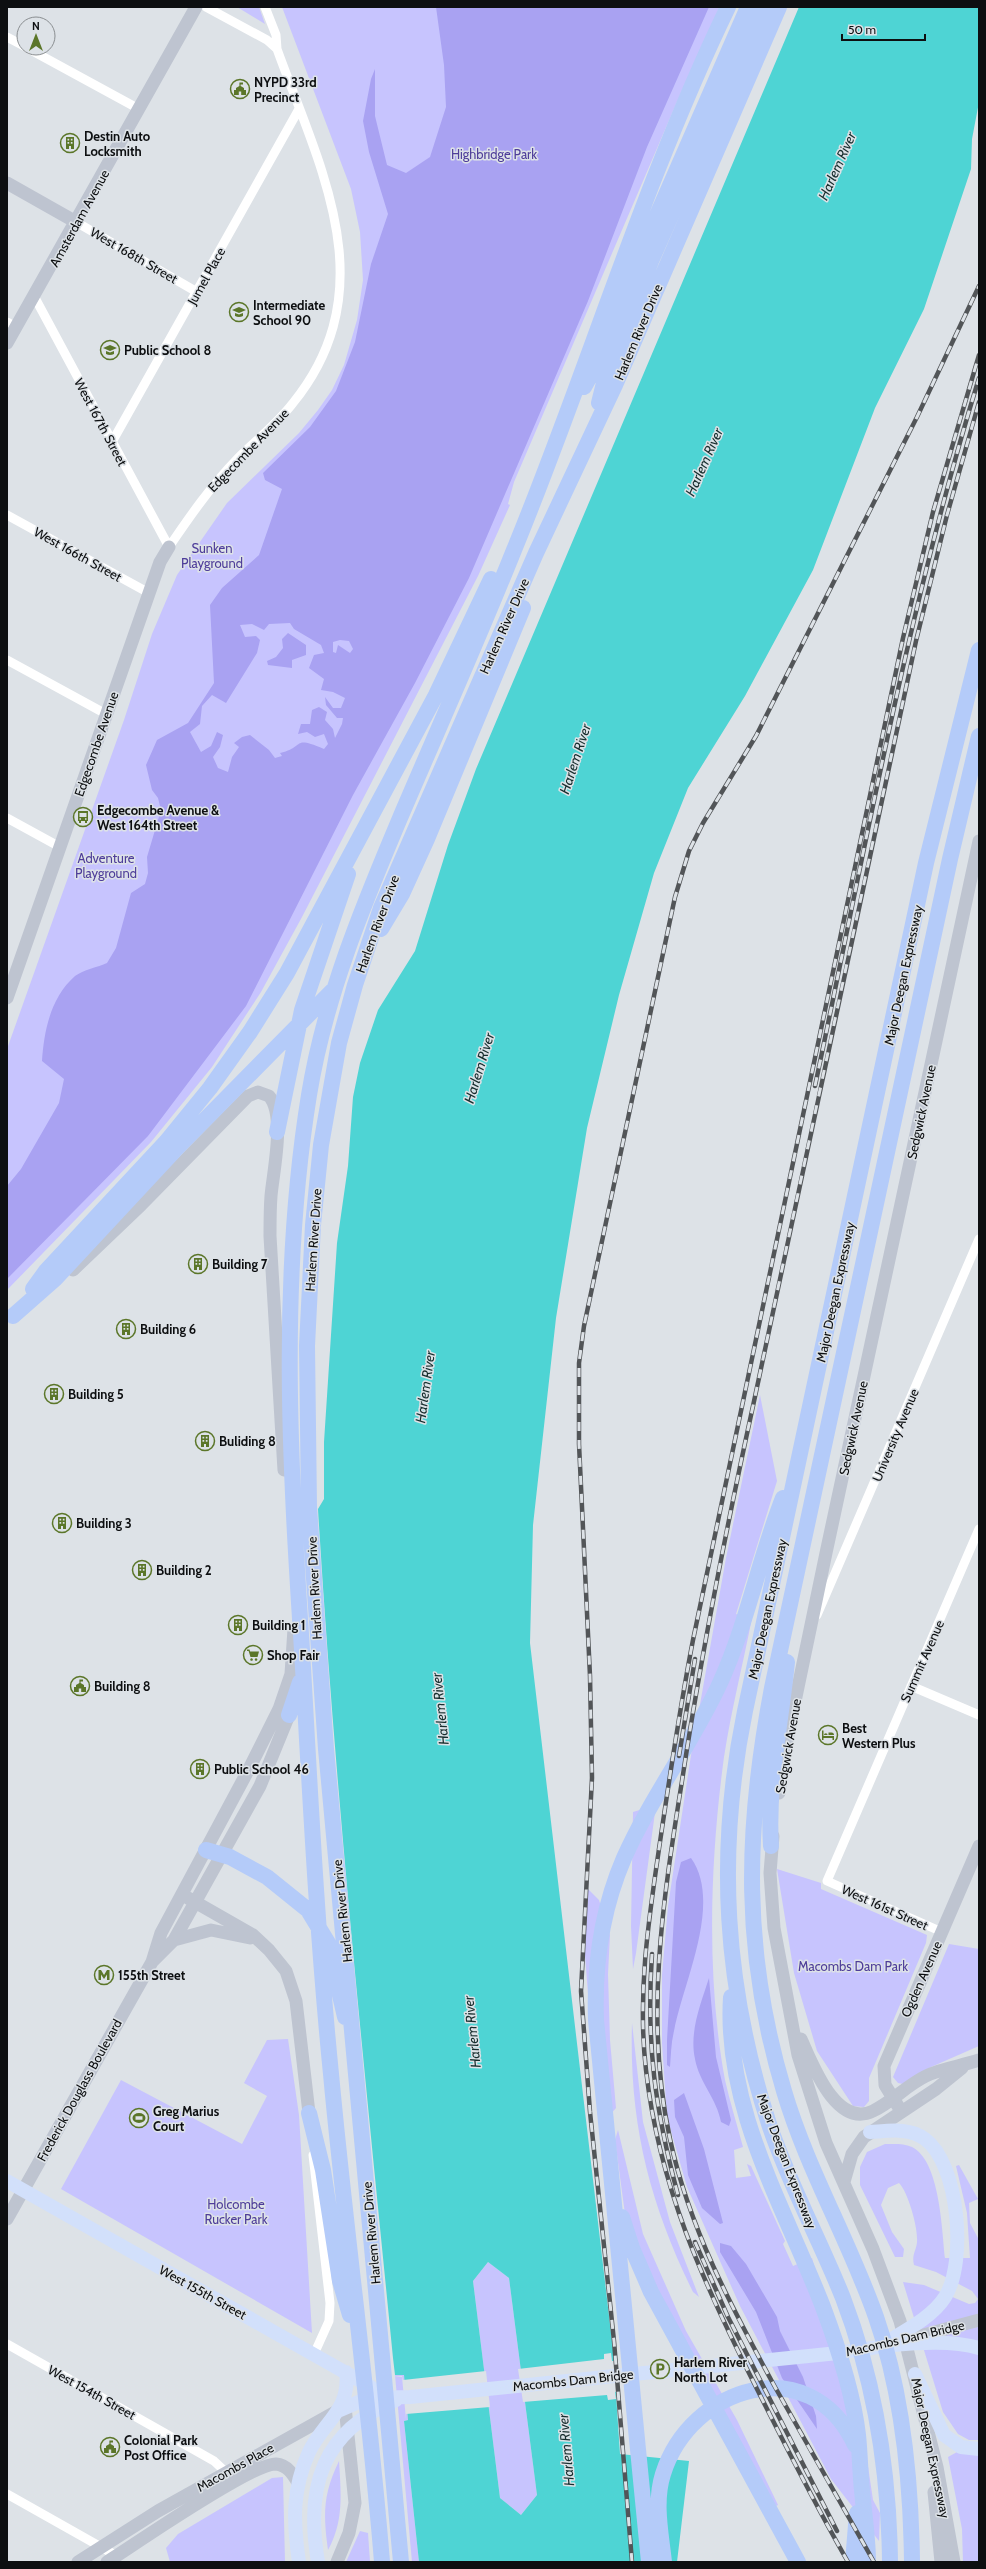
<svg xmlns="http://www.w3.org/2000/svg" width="986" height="2569" viewBox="0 0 986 2569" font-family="Cabin,sans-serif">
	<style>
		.green { fill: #c7c4fe }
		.forest { fill: #a9a2f2; fill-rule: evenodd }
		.water { fill: #4ed4d4; fill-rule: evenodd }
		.pier { fill: #dde2e7 }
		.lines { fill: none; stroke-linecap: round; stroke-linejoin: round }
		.street { stroke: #fff; stroke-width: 9 }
		.secondary { stroke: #bec4d0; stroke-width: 13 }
		.primary { stroke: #d2e0fb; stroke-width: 14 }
		.highway { stroke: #b4cbf9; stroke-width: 16 }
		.rail-casing { stroke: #525558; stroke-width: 4.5 }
		.rail { stroke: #dde2e7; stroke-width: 3; stroke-dasharray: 9; stroke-linecap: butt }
		.labels { text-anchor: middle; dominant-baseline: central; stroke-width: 3; stroke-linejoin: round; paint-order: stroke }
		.poi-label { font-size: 13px; font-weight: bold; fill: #0d0f11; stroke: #dde2e7; text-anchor: start }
		.park-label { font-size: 13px; fill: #4e3d9a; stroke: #dde2e7 }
		.street-label { font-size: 13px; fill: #0d0f11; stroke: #dde2e7 }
		.water-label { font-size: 14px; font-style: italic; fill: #172e2e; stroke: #dde2e7 }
	</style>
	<rect width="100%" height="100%" fill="#dde2e7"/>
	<path class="green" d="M237,7H259L265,24Z
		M282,7H720L676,104L514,482L508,504L510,505L478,576L302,917L261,992L212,1067L151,1142L7,1290V1049L124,720L152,634L177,575L227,503L299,433L318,410L332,390L344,365L357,320L363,280L360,232L351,189Z
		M760,1395L777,1481L736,1614L752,1618C743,1664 731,1711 724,1757C710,1860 706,1978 725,2080C730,2102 737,2125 743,2147L734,2150L736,2178L751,2176L747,2164L751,2166L785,2241L783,2244L793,2266L812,2258L866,2453L873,2500L880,2513L879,2541L831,2479L740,2306L687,2187L667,2117L662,2043V1975L668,1906L691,1755L726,1558Z
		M656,1805L636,1953L633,1969L631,1926L633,1812Z
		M777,1869L821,1883V1889L927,1935L926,1943L869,2078V2101L864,2107L853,2106L817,2051L794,1973Z
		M588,1889L599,1900L610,1935L608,1974L610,2040L616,2108L609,2116L591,2033L585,1955Z
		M949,1944L979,1949V2046L931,2067L903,2084L898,2083L893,2077Z
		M632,2023L643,2122L670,2222L699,2297L693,2292C649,2202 629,2123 632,2023Z
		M288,2039L299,2115L312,2333L61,2189L121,2080L242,2144L267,2096L244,2083L267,2040Z
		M618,2130L643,2234L686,2331L737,2420L778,2505L776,2506L657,2291L625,2214L615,2140Z
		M885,2144C894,2144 903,2143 912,2147C940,2161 942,2230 945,2258H970L967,2213L956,2166L959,2165L978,2199L969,2203L970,2223L979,2240V2440H969L958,2434L943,2412L903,2282L924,2285L969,2304L975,2303L978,2299L972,2291L936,2272L914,2265C911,2253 918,2249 917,2238C917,2225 908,2192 899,2183L888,2188L881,2205L892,2232L904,2249L903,2257H895L860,2185V2167L867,2152Z
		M488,2262L509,2278L537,2495L521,2515L500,2498L473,2281Z
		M404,2374L408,2420L404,2421L419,2562H412L395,2375Z
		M957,2452L979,2455V2562H963L962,2529L948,2457Z
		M339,2461C341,2494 344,2521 328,2550C323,2514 323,2494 339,2461Z
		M283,2477L285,2562H170L166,2548L178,2534L272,2478Z
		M360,2531L368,2533L370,2562H346Z"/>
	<path class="forest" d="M436,7H709L647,147L588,301L469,578L415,683L353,795L246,1006L148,1136L7,1279V1186L21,1169L59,1103L64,1079L42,1061C44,1030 51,997 75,976C83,970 98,967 107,963L116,948L131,893L145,884L148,873L147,857L161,810L158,798L152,790L146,765L157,740L188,723L214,683L210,605L222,588L259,555L282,489L265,480L263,473L310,427L336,391L355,342L371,264L388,214L369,152L363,121L371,79L375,69V116L387,165L406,173L430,157L446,107L444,65ZM290,623L294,629L321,645L324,653L314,655L309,668L324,679L321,690L333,692L345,698L341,708H333L325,697L326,705L337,718H343L342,724L335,738L333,729L325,720L327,712L319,707L312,710L310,724H301L298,734L307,732L315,737L324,734L328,744L324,749C291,735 306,747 280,753L282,756L275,758L269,750L250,735L242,737L234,743L239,747L232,757L228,772L218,768L213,757L220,747L223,735L217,732L211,746L201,752L190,732L200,724L202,706L212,695L226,703L257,653L260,640L256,636L245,637L240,625L252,624L264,630L269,624ZM340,640L349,641L353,649L350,653L338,645L336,653L333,652V642Z
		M288,633L306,645V655L292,660V668L268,665L267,661L276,657L283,648L282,639Z
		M691,1858C723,1903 683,1982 674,2031C671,2043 671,2055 670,2067L667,2065V2040L676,1882L681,1862Z
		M709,1978L716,2057L731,2120L729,2126L721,2122C717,2099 699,2082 695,2059C689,2032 701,2003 709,1978Z
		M684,2093L704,2149L723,2223L720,2224L702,2208L688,2175L684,2137L675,2117L674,2100Z
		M720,2243L731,2246L746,2264L777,2317L780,2331L803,2377L816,2416L817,2429L782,2378L756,2312L720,2252Z"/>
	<path class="water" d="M799,7H979V102L972,139L971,169L924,309L875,408L813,570L745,696L688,788L654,873L619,995L587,1128L556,1318L533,1525L530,1643L613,2350L620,2454L689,2461L677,2562H419L404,2421L408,2420L404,2375H395L393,2358C365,2075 335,1792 318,1509L324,1499V1442L337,1243L348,1166L353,1097L360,1063L378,1010L415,951L448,845L476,769ZM488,2262L509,2278L537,2495L521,2515L500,2498L473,2281Z"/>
	<path class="pier" d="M611,2353L612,2361H616L618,2391L615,2392L616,2399L608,2400L607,2395L523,2402L518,2369L604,2359V2354Z
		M486,2371L490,2407L406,2414V2419L403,2420L406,2419L402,2377L394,2376H402L403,2380Z"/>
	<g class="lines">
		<path class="street" d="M206,7L267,40L277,49
			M7,37L24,46
			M27,48L139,109
			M76,222L197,292
			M34,296L169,547C190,516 211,486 237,459C256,440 277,424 293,403C386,288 320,168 277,49L276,35L265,7
			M7,322L16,327
			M112,442L299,109
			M7,515L149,593
			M7,660L106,714
			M7,818L60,847
			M817,1615L979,1239
			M911,1686L979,1715
			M942,1932L827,1881L979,1529
			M313,2155L330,2303L329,2321L315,2352
			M7,2344L214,2461L230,2476
			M7,2494L117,2556"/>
		<path class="secondary" d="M7,183L76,222
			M7,343L196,7
			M7,998L160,562L169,547
			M73,1270L141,1205L248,1096L258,1092L269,1096C286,1115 273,1172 271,1196C270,1209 270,1223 270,1236L284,1470
			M779,1793L787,1740L826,1553L979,841
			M773,1836L770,1873L774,1928L798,2055L826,2143L873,2249L900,2321L937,2467L954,2562
			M188,1898L253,1935L269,1950L286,1971L296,2001L309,2113
			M174,1940L211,1930L250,1938
			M153,1961L174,1940L260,1786L289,1715L280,1710
			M801,2039C812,2063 836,2129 873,2111C892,2102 907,2085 926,2076C942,2068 962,2066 979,2060
			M901,2111L885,2085L884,2066L979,1846
			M844,2182L852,2154L864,2137L936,2089L962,2068
			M7,2219L152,1962L161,1933L250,1767L279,1709L291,1674L294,1629
			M905,2340L979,2320
			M934,2492L941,2562
			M78,2562L158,2511L339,2410
			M107,2562C134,2545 252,2463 276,2464C287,2465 293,2474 298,2483
			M337,2562L349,2533L355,2503L344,2397"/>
		<path class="primary" d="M870,2132C888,2131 909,2127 925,2139C959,2164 967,2262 945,2297C931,2319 902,2332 880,2346
			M7,2181L371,2387
			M915,2374L944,2435L961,2447L979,2449
			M340,2410L368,2398L410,2397L838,2353C878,2347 940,2336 979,2348
			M299,2562C293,2522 292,2489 309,2452C323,2422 351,2410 346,2372
			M318,2562C305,2486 322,2432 396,2400"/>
		<path class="highway" d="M584,387L598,362L641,252L748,7
			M599,403L605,379L651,261L763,7
			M381,929L402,894L427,839L523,608
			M277,1132L302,1010L348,874
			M33,1289L46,1271L166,1142L210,1088L250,1032L287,973L436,695L491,579
			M13,1316L55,1279L175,1150L332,991
			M289,1715L300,1682
			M771,1846C767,1784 781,1724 787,1662
			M206,1850L230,1857L267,1877L308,1910L328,1943L345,2017
			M731,1997C724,2108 784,2206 823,2307C838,2347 853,2392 858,2435C860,2453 860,2472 862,2490C864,2514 868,2538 868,2562
			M309,2113L323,2170L340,2281L350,2315
			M622,2217L632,2248L651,2292L798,2562
			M382,2562C369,2399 346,2237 331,2074C317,1933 310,1792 302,1650C290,1465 279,1280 309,1095C325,997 362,908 400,818C438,729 478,640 514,550C588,370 643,183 728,7
			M401,2562L326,1749L309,1507L307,1346L313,1225L321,1145L339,1043L355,985L381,908L536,553L615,385L779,7
			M649,2562L596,2020C594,1965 602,1909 624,1858C651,1797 692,1744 720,1683C747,1624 759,1559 783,1498
			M664,2562C661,2534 654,2502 663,2474C690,2387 810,2348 855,2445
			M853,2562L857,2513
			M890,2562C889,2473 875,2382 843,2298C820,2240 789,2184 769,2124C724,1986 716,1852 745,1711L926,863L979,650
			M912,2562C911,2480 903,2394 876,2317C849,2240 807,2169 784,2091C742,1951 745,1830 772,1688L950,859L979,736"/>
		<defs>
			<path id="rail" d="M815,1086C865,849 908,609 979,378
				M679,1756L695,1659
				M652,1954C646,2043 655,2110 678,2195
				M695,2242L728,2317L837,2531
				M632,2562L614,2341L590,2112L581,1991L592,1778L590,1676L579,1444V1363L584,1326L675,897L689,851L703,823L756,736L917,417L979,286
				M848,2562C815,2504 785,2445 755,2385C703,2282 659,2186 646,2070C637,1993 649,1917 660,1842C670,1774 680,1707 693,1640L903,638L933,512L979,355
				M874,2562C841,2504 808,2446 775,2387C732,2308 689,2228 670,2139C644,2019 663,1900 682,1781C701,1655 726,1530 753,1406C807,1151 861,896 916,641L947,515L979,402"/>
		</defs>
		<use href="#rail" class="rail-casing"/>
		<use href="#rail" class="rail"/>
	</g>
	<defs>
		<symbol id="civic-ring" viewBox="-11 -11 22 22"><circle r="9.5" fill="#dde2e7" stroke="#5b7629" stroke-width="1.5"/><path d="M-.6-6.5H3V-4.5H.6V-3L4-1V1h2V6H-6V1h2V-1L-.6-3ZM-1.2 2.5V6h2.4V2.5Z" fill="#5b7629"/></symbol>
		<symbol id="building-ring" viewBox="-11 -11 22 22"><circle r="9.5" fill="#dde2e7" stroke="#5b7629" stroke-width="1.5"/><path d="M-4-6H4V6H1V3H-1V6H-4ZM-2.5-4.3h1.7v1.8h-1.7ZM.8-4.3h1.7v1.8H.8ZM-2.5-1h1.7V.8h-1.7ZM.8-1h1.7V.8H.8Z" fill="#5b7629"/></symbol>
		<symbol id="school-ring" viewBox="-11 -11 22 22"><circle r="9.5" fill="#dde2e7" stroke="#5b7629" stroke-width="1.5"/><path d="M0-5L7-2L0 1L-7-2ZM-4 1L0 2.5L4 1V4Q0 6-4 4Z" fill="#5b7629"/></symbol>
		<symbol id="bus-ring" viewBox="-11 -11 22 22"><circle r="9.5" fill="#dde2e7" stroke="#5b7629" stroke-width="1.5"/><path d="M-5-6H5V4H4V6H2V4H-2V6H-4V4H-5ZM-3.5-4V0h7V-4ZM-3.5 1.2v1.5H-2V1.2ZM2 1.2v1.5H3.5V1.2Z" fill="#5b7629"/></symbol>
		<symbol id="supermarket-ring" viewBox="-11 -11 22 22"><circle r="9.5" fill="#dde2e7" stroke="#5b7629" stroke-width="1.5"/><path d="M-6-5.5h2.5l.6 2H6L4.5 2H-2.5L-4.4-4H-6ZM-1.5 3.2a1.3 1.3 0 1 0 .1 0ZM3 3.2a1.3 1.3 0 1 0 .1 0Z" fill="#5b7629"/></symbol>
		<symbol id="hotel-ring" viewBox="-11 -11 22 22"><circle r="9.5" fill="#dde2e7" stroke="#5b7629" stroke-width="1.5"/><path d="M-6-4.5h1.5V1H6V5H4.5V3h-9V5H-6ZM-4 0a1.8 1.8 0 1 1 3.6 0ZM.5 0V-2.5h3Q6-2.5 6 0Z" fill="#5b7629"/></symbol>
		<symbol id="metro-ring" viewBox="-11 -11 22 22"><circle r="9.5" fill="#dde2e7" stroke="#5b7629" stroke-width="1.5"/><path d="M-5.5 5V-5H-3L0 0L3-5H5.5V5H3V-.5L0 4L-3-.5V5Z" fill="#5b7629"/></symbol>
		<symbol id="stadium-ring" viewBox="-11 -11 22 22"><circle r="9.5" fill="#dde2e7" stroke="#5b7629" stroke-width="1.5"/><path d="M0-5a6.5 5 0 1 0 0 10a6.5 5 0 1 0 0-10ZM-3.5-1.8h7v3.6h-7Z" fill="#5b7629"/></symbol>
		<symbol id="parking-ring" viewBox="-11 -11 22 22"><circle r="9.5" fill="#dde2e7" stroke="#5b7629" stroke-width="1.5"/><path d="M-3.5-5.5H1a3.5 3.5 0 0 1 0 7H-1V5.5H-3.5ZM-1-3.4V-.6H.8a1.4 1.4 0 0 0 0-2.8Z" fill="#5b7629"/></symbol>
	</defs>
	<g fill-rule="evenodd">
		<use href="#civic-ring" x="229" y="78" width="22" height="22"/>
		<use href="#building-ring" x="59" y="132" width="22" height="22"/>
		<use href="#school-ring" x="228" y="301" width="22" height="22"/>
		<use href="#school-ring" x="99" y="339" width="22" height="22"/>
		<use href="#bus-ring" x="72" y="806" width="22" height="22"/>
		<use href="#building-ring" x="187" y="1253" width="22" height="22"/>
		<use href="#building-ring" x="115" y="1318" width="22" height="22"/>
		<use href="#building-ring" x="43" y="1383" width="22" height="22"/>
		<use href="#building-ring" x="194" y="1430" width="22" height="22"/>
		<use href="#building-ring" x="51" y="1512" width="22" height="22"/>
		<use href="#building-ring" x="131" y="1559" width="22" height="22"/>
		<use href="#building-ring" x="227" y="1614" width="22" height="22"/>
		<use href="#supermarket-ring" x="242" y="1644" width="22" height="22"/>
		<use href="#civic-ring" x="69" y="1675" width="22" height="22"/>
		<use href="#hotel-ring" x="817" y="1724" width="22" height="22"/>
		<use href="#building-ring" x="189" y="1758" width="22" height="22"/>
		<use href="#metro-ring" x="93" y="1964" width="22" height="22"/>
		<use href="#stadium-ring" x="128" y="2107" width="22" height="22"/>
		<use href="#parking-ring" x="649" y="2358" width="22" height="22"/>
		<use href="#civic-ring" x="99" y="2436" width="22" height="22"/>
	</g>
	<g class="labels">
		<g class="poi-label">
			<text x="254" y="82">NYPD 33rd<tspan x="254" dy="15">Precinct</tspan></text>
			<text x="84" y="136">Destin Auto<tspan x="84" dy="15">Locksmith</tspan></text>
			<text x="253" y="305">Intermediate<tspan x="253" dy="15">School 90</tspan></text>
			<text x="124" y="350">Public School 8</text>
			<text x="97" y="810">Edgecombe Avenue &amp;<tspan x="97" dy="15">West 164th Street</tspan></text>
			<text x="212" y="1264">Building 7</text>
			<text x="140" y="1329">Building 6</text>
			<text x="68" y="1394">Building 5</text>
			<text x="219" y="1441">Buliding 8</text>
			<text x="76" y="1523">Building 3</text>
			<text x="156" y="1570">Building 2</text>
			<text x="252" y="1625">Building 1</text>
			<text x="267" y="1655">Shop Fair</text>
			<text x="94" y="1686">Building 8</text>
			<text x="842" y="1728">Best<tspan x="842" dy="15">Western Plus</tspan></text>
			<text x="214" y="1769">Public School 46</text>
			<text x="118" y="1975">155th Street</text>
			<text x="153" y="2111">Greg Marius<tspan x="153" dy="15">Court</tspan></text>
			<text x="674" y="2362">Harlem River<tspan x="674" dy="15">North Lot</tspan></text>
			<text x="124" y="2440">Colonial Park<tspan x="124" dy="15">Post Office</tspan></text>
		</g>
		<g class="park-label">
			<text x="494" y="154">Highbridge Park</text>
			<text x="212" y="548">Sunken<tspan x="212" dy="15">Playground</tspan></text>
			<text x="106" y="858">Adventure<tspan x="106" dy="15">Playground</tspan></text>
			<text x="853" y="1966">Macombs Dam Park</text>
			<text x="236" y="2204">Holcombe<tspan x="236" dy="15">Rucker Park</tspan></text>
		</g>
		<g class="street-label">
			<text transform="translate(79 218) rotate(-61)">Amsterdam Avenue</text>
			<text transform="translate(134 255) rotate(30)">West 168th Street</text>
			<text transform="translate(206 276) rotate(-61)">Jumel Place</text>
			<text transform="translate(638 332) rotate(-67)">Harlem River Drive</text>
			<text transform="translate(101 422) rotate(62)">West 167th Street</text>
			<text transform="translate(248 450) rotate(-46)">Edgecombe Avenue</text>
			<text transform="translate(78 554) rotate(29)">West 166th Street</text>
			<text transform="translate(504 626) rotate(-66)">Harlem River Drive</text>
			<text transform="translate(96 744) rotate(-71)">Edgecombe Avenue</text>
			<text transform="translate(377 924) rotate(-70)">Harlem River Drive</text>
			<text transform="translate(903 975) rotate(-78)">Major Deegan Expressway</text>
			<text transform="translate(921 1112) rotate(-78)">Sedgwick Avenue</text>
			<text transform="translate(313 1240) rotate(-86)">Harlem River Drive</text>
			<text transform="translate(835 1292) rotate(-78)">Major Deegan Expressway</text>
			<text transform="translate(853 1428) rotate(-78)">Sedgwick Avenue</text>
			<text transform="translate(895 1435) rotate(-67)">University Avenue</text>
			<text transform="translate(314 1588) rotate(-93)">Harlem River Drive</text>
			<text transform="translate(767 1609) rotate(-78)">Major Deegan Expressway</text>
			<text transform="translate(922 1661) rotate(-66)">Summit Avenue</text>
			<text transform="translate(788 1746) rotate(-80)">Sedgwick Avenue</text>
			<text transform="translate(885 1907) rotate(24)">West 161st Street</text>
			<text transform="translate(342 1911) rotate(-96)">Harlem River Drive</text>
			<text transform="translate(921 1979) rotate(-66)">Ogden Avenue</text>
			<text transform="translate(79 2090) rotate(-61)">Frederick Douglass Boulevard</text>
			<text transform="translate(787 2161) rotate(69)">Major Deegan Expressway</text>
			<text transform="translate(371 2233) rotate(-95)">Harlem River Drive</text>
			<text transform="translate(203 2292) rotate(29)">West 155th Street</text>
			<text transform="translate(905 2338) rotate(-13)">Macombs Dam Bridge</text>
			<text transform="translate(573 2380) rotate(-6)">Macombs Dam Bridge</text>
			<text transform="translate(92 2392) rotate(29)">West 154th Street</text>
			<text transform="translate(931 2448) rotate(78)">Major Deegan Expressway</text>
			<text transform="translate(235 2467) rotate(-29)">Macombs Place</text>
		</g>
		<g class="water-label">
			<text transform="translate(837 166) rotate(-66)">Harlem River</text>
			<text transform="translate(704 462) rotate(-66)">Harlem River</text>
			<text transform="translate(575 759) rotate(-72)">Harlem River</text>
			<text transform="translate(479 1068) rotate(-73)">Harlem River</text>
			<text transform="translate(425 1387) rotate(-82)">Harlem River</text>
			<text transform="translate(440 1709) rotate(-96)">Harlem River</text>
			<text transform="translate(472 2032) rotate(-96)">Harlem River</text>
			<text transform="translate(566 2450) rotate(-95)">Harlem River</text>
		</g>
	</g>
	<rect width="986" height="2569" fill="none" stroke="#0d0f11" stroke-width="16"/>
	<g transform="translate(36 36)"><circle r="19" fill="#dde2e7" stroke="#8a8e91"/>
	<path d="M0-3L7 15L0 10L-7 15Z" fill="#5b7629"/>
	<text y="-6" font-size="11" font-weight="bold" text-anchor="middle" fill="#0d0f11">N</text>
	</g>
	<path d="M842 34v6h83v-6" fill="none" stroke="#0d0f11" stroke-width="2"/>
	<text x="848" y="34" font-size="12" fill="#0d0f11" stroke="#dde2e7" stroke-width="3" paint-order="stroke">50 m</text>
</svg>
